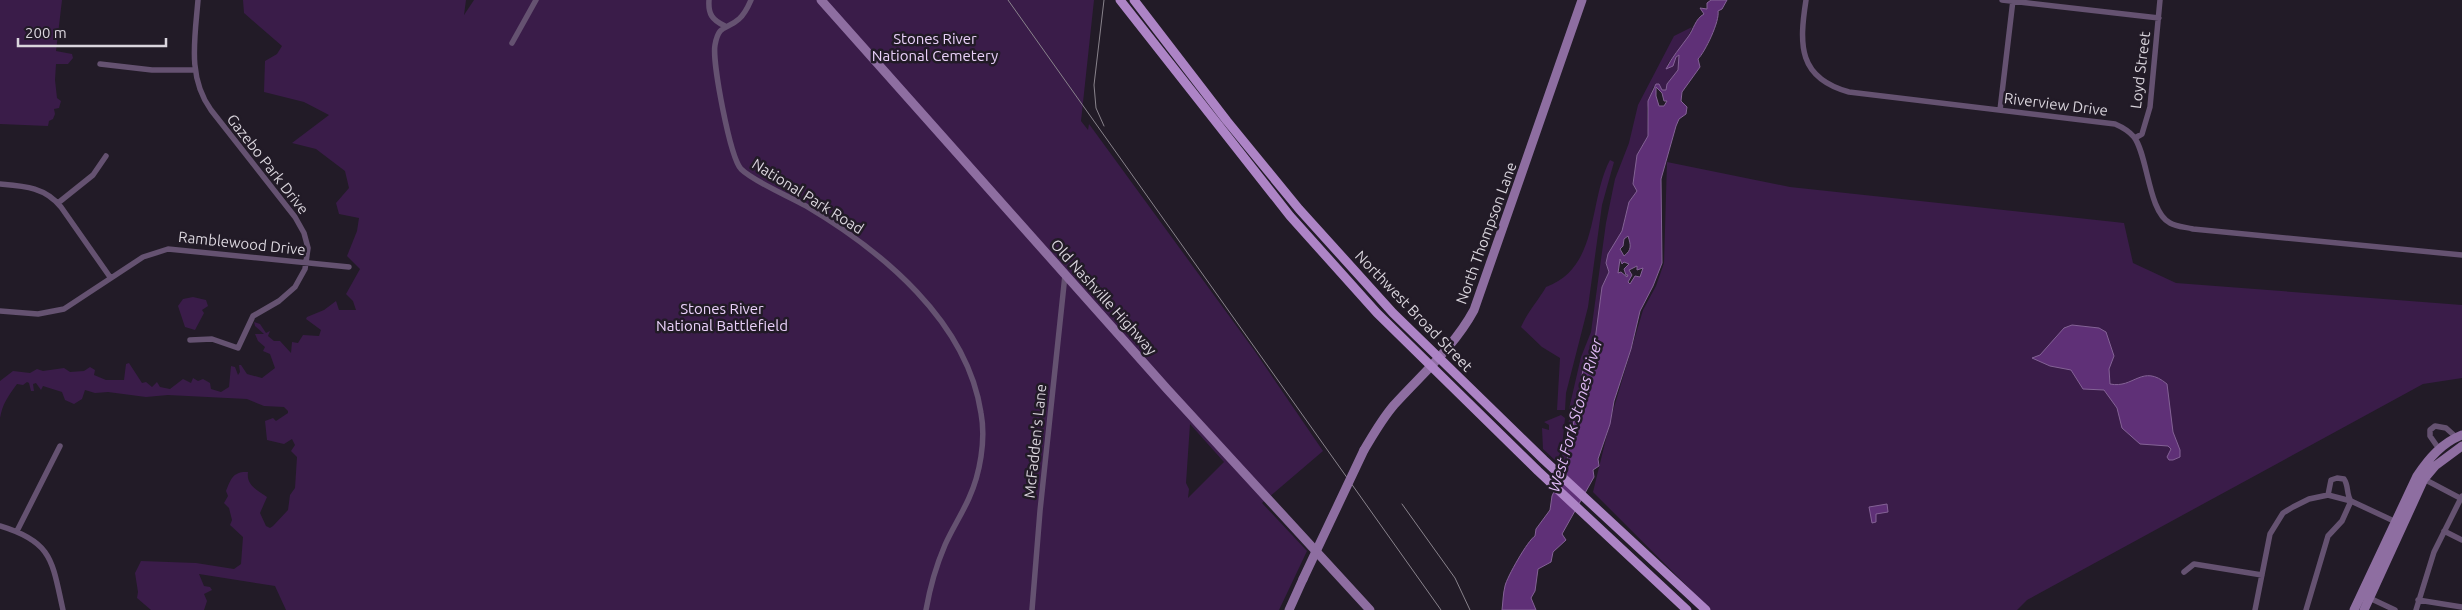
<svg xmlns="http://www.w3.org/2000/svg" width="2462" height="610" viewBox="0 0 2462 610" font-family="Ubuntu,sans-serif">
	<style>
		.green { fill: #3a1c49; fill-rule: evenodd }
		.water { fill: #5f3077; stroke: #846296; fill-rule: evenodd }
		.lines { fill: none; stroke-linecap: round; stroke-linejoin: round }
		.minor { stroke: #655271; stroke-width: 5.5 }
		.secondary { stroke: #8e6ea1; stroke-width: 9 }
		.primary { stroke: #ad84c6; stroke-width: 9 }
		.rail { stroke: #89838c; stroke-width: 1 }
		.secondary-bridge { stroke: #8e6ea1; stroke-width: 9 }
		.labels { text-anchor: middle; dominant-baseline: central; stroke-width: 5; stroke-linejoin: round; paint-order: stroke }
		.park-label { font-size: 15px; fill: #ead1fa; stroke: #221b27 }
		.street-label { font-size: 15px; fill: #dad5dd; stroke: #221b27 }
		.water-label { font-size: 16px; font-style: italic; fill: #dfb9f5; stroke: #221b27 }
	</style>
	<rect width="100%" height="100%" fill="#221b27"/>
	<path class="green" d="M0,0H62L56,51L72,54L73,58L68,64H56L55,80L57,98L61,101L59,108L54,109L55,114L53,119L49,121L48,126L0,124Z
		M243,0H466L464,15L474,0H1094L1081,121L1088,130L1089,124L1254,350L1323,451L1262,503L1307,551L1279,610H286L275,586L199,574L204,586L210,587L212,590L204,594L207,601L204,610H151L137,598L138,592L135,573L141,561L196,563L234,569L241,564L243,537L230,525L232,520L229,508L224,503L228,496L226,491C231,479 233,471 248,472C246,486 258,490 267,497L260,513L266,526L270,528L273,526L288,510L290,495L295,488L297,457L291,451L295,445L292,439L284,444L267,440L265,421L273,418L276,421L288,413V411L284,407L264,406L247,399L168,395L146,397L108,392L95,393L85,390L82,399L74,404L65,400L62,392L43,386L41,390L36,383L33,384L34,391H31L29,383L27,382L23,385L17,384C7,398 3,403 0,418V381L13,371L30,373L37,369L43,371L64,368L70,372L84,371L90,367L95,370L94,375L106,380H124L126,364L129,363L142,383L146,382L152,387L157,382L160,387L170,389L183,379L191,383L193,378L198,381L203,379L210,383L211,389L221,392L229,387L231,366L235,367L238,375L240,372L239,365H241L247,374L262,378L275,368L270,354L263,351L265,347L258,341L255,334H264L255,326L254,322L260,324L266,333L270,331L268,336L274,341H280L291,353L292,342L298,343L303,335L319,336L321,330L306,319L307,317L324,310L336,301L339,310H356L353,301L346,294L360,269L347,256L357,231L359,218L339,214L336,203L349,188L345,171L316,149L292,143L329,115L304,102L264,92L265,61L277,54L282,46L244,13ZM1190,424L1224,462L1188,498L1189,489L1186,483Z
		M1692,27L1687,39L1668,63L1667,66L1679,54L1678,70L1667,84L1666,90H1662L1659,84L1653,87L1647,109L1648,136L1637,155L1633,184L1637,191L1629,202L1622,231L1606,263L1609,272L1602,287L1599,325L1583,370L1575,412L1569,409L1581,357L1591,332L1606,223L1615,179L1629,143L1638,105L1674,36Z
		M1610,160L1614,162L1602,205L1588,307L1566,393L1565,410H1557L1560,358L1542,347L1521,327C1528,311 1538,301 1546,287C1600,267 1588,201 1610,160Z
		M1667,162L1790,187L2124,223L2133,263L2176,283L2462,305V378L2423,384L2027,600L2017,610H1711L1593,492L1612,414L1643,310L1656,286L1664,263Z
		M193,297L206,300L208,306L202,310L204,313L195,330L185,327L178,306L183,299Z
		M1561,415L1565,418L1562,447L1557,462L1543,449L1542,428L1549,430V425L1544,422Z
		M1570,415L1575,417V421L1564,468L1560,464Z"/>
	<path class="water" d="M1711,0H1727L1722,9L1718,11C1720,21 1705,52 1698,59L1700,67L1682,92L1681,101L1687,107L1686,114L1679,119L1676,126L1661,179L1662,263L1653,286L1640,311L1631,349L1614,401L1610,424L1598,459L1599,466L1593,470L1594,477L1562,534L1566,540L1553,552L1551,562L1538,569L1535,591L1531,598L1536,610H1502C1503,602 1503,594 1505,586C1507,577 1528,540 1535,536L1536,529L1550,510L1552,496L1566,465L1583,370L1587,357L1594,348L1602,287L1609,272L1606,263L1608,254L1622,231L1629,202L1637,191L1633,184L1637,155L1648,136V101L1656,84H1659L1662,90H1666L1667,84L1678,70L1679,55L1676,57L1673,66L1666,69C1672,57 1680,48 1688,37C1694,29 1695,19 1704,14L1700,8L1707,9V3ZM1656,87L1662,93L1664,101H1667L1664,106H1659L1656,96ZM1628,236C1631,245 1632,250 1624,256L1620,249L1623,246L1624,239ZM1620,259L1622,264L1624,262L1629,264L1624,269L1626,275H1628L1627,277L1621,272L1618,273ZM1637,266V270L1643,268L1640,277L1635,276L1630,284L1628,282L1632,275L1629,270Z
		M2072,325L2099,328L2106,332L2114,356L2109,369L2110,384C2134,389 2142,363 2167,384L2173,432L2180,450V457L2173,460H2169L2167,457L2171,449L2168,446L2140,444L2122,428L2117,408L2104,390L2083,389L2071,370L2050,366L2032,358L2040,355L2064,328Z
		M1887,504L1888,512L1876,514V522L1872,523L1869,507Z"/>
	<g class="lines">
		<path class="minor" d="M709,0C708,14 712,20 725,26
			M751,0C748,7 745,14 739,19C727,30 719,23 715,45C712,62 730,157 741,169C754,182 789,196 806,206C882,251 967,321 981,413C986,440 980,474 969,498C962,514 952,529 945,545C936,566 930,587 926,610
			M1806,0C1799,45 1798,78 1849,92L2115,124C2122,127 2129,131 2134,137C2148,155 2148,212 2170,223C2177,227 2186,227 2193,229L2462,255
			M2002,0L2159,18
			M512,43L536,0
			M100,64L152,70H194
			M2000,110L2013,0
			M2135,138L2142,134L2150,107L2160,0
			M0,184C24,186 45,187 61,207L110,277
			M58,203L93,175L106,156
			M0,311L38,314L64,309L143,257L168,249L349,267
			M190,340L212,339L238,348L253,316L279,301L295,287L305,269L308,248L304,233L295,217L211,110C187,77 195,38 198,0
			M2439,449L2430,436V430L2435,426L2446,428L2456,437
			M2422,478L2462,499
			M0,526C53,542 52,561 63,610
			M17,531L60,446
			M2444,531L2462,540
			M2184,572L2194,564L2262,575
			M2361,594L2395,610
			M2418,600L2462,607
			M1032,610L1040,511L1065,275
			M2255,610L2270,534L2283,513L2293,507L2309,499L2328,495L2351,501L2396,522
			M2306,610L2328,536L2342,521L2351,501C2346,494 2349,486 2344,479L2337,478L2331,480L2328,495
			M2416,610L2434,552L2462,496"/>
		<path class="secondary" d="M821,0L1167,389L1370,610
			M1364,450C1373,435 1382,419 1394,405C1422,374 1454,347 1474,310L1582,0
			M1289,610L1303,579
			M2354,610L2417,476C2429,458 2442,443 2462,435
			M2364,610L2424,479L2435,466L2462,446"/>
		<path class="primary" d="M1120,0L1290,216L1377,313L1538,471L1687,610
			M1134,0L1227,121L1299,209L1393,313L1544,460L1706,610"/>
		<path class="rail" d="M1008,0L1441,610
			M1104,126L1096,108L1094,85L1104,0
			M1402,504L1455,578L1470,610"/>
		<path class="secondary-bridge" d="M1303,579L1364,450"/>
	</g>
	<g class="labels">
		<g class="park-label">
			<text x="935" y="38">Stones River<tspan x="935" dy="17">National Cemetery</tspan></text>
			<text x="722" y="308">Stones River<tspan x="722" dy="17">National Battlefield</tspan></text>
		</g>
		<g class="street-label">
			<text transform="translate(2140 70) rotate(-83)">Loyd Street</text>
			<text transform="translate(2056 104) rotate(7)">Riverview Drive</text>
			<text transform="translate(268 164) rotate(52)">Gazebo Park Drive</text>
			<text transform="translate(808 196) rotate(32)">National Park Road</text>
			<text transform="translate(1486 233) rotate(-70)">North Thompson Lane</text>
			<text transform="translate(242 243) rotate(6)">Ramblewood Drive</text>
			<text transform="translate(1104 297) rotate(48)">Old Nashville Highway</text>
			<text transform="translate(1414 311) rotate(46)">Northwest Broad Street</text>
			<text transform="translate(1035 441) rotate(-84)">McFadden's Lane</text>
		</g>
		<g class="water-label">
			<text transform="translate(1575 415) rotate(-74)">West Fork Stones River</text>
		</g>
	</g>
	<path d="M18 38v8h148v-8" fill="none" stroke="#dad5dd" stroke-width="2.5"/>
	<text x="25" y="38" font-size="15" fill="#dad5dd" stroke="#221b27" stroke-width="4" paint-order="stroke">200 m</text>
</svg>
